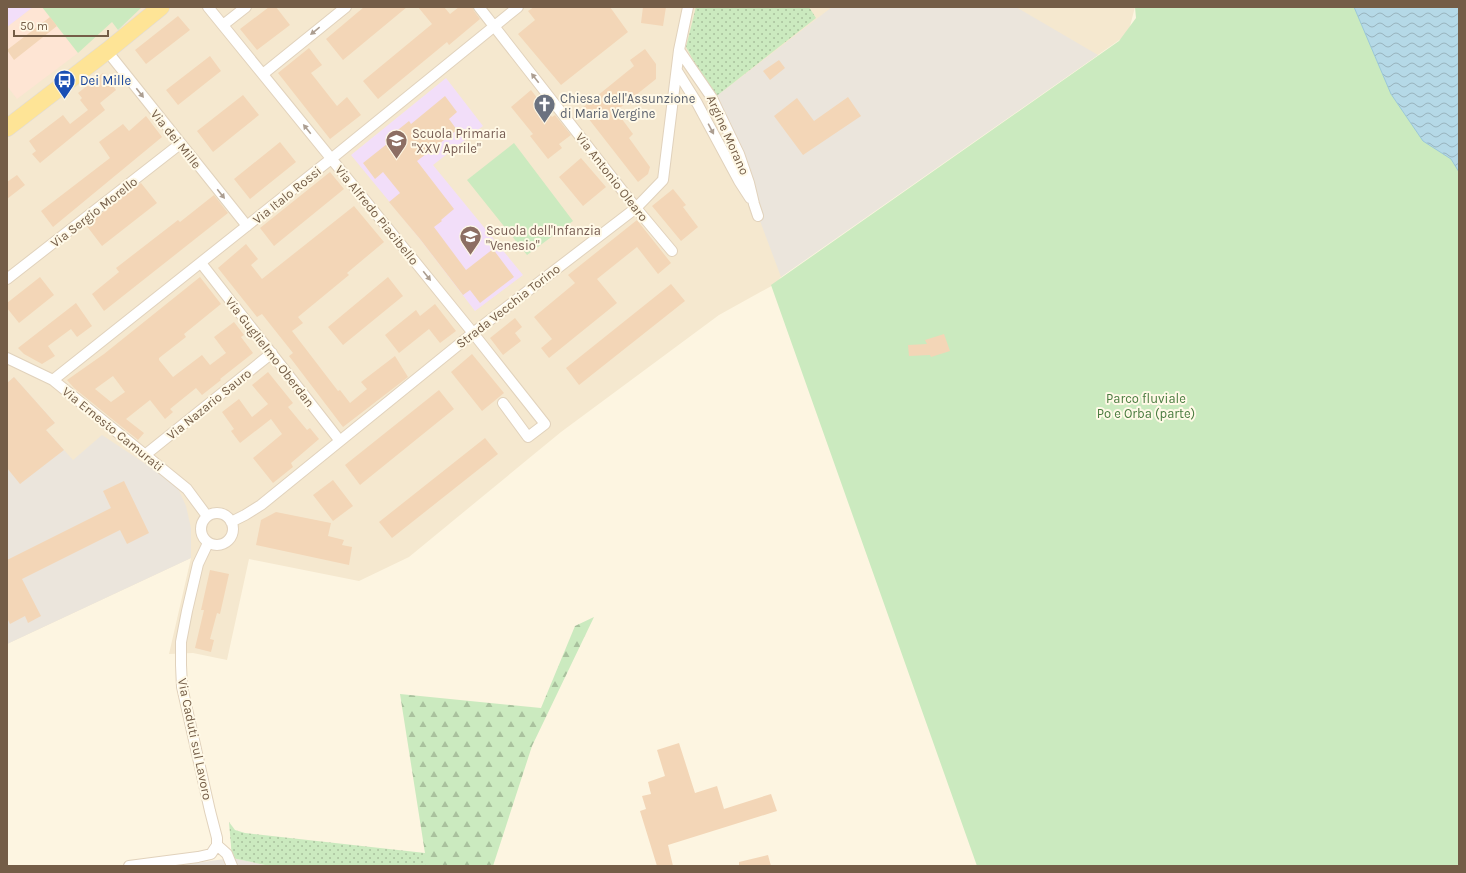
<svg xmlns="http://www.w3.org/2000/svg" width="1466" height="873" viewBox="0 0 1466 873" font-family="Karla,sans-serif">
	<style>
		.residential { fill: #f5e8cf }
		.commercial { fill: #fee5d4 }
		.industrial { fill: #ebe5dc }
		.education { fill: #f2def9 }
		.grass { fill: url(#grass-dots) }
		.forest { fill: url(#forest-firs) }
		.green { fill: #cbeabf }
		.water { fill: url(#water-waves); stroke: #9bc8d9 }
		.building { fill: #f3d6b7; fill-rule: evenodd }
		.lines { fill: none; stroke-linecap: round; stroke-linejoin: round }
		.minor-casing { stroke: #e1d2bc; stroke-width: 12 }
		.primary-casing { stroke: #e0dbd7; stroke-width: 18 }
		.minor { stroke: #fff; stroke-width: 10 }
		.primary { stroke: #fee496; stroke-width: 17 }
		.oneway { fill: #ac9e91 }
		.labels { text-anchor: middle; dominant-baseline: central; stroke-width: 4; stroke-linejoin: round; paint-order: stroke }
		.transit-label { font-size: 13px; fill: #164399; stroke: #fff9e7; text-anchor: start }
		.worship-label { font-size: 13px; fill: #5b616d; stroke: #fff9e7; text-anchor: start }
		.education-label { font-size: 13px; fill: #785e54; stroke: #fff9e7; text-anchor: start }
		.street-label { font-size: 13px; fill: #745d47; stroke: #fff9e7 }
		.park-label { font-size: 13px; fill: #497b3f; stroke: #fff9e7 }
	</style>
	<defs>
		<pattern id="grass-dots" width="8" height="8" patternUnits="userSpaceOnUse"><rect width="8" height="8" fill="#cbeabf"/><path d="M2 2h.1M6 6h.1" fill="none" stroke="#a9c19d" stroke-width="1.8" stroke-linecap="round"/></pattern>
		<pattern id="forest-firs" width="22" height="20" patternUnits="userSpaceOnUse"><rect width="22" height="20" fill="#cbeabf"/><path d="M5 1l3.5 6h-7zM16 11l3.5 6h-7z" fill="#a9c19d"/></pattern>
		<pattern id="water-waves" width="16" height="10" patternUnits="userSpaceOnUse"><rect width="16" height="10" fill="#b5d9e7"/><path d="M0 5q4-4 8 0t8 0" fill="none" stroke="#98b3bd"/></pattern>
	</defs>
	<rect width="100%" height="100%" fill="#fdf5e1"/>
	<path class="residential" d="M7,7H1135L1128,34L800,262L781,277L775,284L719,315L561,432L409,557L359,581L249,559L227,660L193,653L169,654L191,558L7,644Z"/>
	<path class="commercial" d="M33,7H42L78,53L17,99L7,86V27Z"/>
	<path class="industrial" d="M832,7H1016L1098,55L781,277L714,98Z
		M14,377L55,423L46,430L73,460L102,435L176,484L186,506L191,528V558L7,644V383Z
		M232,858L270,866H174Z"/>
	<path class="education" d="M7,7H33L7,27Z
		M446,78L483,126L433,165L523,275L475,311L420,239L351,155Z"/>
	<path class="grass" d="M696,7H809L816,18L714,98L686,47Z
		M229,822L235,830L245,833L425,853V866H270L232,858Z"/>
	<path class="forest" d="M594,617L532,746L493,866H425V853L400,694L541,708L575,626Z"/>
	<path class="green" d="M42,7H142L118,30L112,22L78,53Z
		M1135,7H1459V866H977L771,285L1119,41L1136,18Z
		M514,143L573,221L527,255L467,180Z"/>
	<path class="water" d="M1354,7H1459V172L1451,159L1423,141L1391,94Z"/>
	<path class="building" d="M269,7H276L290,25L257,50L240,29Z
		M364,7H407L343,60L326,39Z
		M418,7H444L450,14L459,7H473L474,11L480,19L449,45L447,42L378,99L363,81L432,24Z
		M534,7H610L628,32L561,85L518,34L535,20L528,11Z
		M643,7H666L663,26L641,23Z
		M178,16L190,30L146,64L135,50Z
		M50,17L57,26L14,60L7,50Z
		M309,48L322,65L311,73L337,106L347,97L361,115L330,139L278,73Z
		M645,49L656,64V79L616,111L633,134L629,138L650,167L648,174L638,182L581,109L634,66L630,60Z
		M210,56L221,71L178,105L166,90Z
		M779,60L785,68L770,80L763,71Z
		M103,73L116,90L100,103L105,110L40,163L32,154L36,151L29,141L63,115L70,124L88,110L80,100L82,98L78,93Z
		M531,90L552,117L555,115L571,135L559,144L562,148L548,159L530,136L533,134L511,107Z
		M243,95L259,115L213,152L197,131Z
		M445,96L457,112L449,119L457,130L417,161L454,209L441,220L442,221L434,227L466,270L493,249L514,277L480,303L470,290L463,295L420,239L389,202L400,193L383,172L375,179L363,163L397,136L394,133L409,121L411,124Z
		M848,97L861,116L803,155L774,116L797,98L814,121Z
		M146,116L162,137L53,227L41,211L110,158L99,142L123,124L129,131Z
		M280,142L296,162L250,199L234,179Z
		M581,158L606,187L583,206L559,177Z
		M330,172L344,189L274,246L260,228Z
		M17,175L25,185L7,199V182Z
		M141,183L157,203L102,246L86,225Z
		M673,189L686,205L683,207L698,227L681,241L652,206Z
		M214,195L228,213L104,311L92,294L119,272L116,268L178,220L180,222Z
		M354,206L384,242L347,273L349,275L298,317L303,323L292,331L338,391L340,390L350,403L367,389L361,382L395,356L408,377L343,427L289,356L293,353L262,314L257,317L218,268L246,244L258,259L251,265L262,279Z
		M637,220L671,263L658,274L637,247L597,279L617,303L549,358L541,348L552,339L534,317L575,283L568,275Z
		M40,277L54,295L19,323L7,308V303Z
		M200,277L221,304L184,334L186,337L159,358V360L173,377L202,355L210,365L226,353L214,337L234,322L244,335L241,337L253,353L220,379L221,380L202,395L196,388L170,409L173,412L165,419L150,400L126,419L144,433L138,440L74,388L67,380L104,354ZM113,376L125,392L111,402L95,389Z
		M388,277L403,296L343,345L328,327Z
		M671,284L685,301L579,385L566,368Z
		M76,303L92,326L77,337L71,329L48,346L55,356L42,364L24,354L18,348Z
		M435,304L456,331L440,343L429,329L399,353L385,335L416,310L420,316Z
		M515,318L522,327L515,333L521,341L503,355L490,338Z
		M944,334L950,351L931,357L930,355L909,356L908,345L927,344L925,340Z
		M472,354L504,393L482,411L451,372Z
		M268,372L293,403L288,407L307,430L310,428L319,439L291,463L293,467L273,483L253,458L282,434L271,419L240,443L231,431L234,429L222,412L239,399L252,417L268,404L252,385Z
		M14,377L55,423L46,430L64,450L20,484L7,468V383Z
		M439,390L454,409L360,485L345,465Z
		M485,438L498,454L392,538L379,522Z
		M333,480L353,506L333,521L313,495Z
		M124,481L149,533L127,544L120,530L22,579L41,616L28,623L25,616L10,624L7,618V560L111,508L103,491Z
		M276,512L331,523L328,536L344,540L342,545L352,547L349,565L256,545L261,520Z
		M210,570L229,574L220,614L217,613L210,639L214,640L211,652L195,648L204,610H201Z
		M679,743L695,793L717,786L724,809L771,794L777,811L668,845L673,866H657L640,811L646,809L642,796L651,794L648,782L665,776L657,750Z
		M768,855L771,866H739V862Z"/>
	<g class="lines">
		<defs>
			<path id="minor" d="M208,7L473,333L545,424L528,437L503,403
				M479,7L636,208L672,251
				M223,25L246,7
				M679,50L712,98L739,154L749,183L754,204L758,216
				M107,51L247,226
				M677,71L697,103L739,181L750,198
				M263,74L346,7
				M201,263L340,441
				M7,279L180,144
				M7,358L53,380L187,489L207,516
				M53,380L331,159L518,7
				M145,455L272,353
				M201 529a16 16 0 1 1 32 0a16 16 0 1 1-32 0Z
				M231,522L245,515L261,505L473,333L636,208L663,180L679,50L688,7
				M217,845L227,854L232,866
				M129,866L198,857L211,854L217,845V838L210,811L182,687L181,665V642L187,611L198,564L208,543"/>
			<path id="primary" d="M7,128L107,51L161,7"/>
		</defs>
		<use href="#minor" class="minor-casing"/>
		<use href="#primary" class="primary-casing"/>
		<use href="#minor" class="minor"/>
		<use href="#primary" class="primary"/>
	</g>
	<defs><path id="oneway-solid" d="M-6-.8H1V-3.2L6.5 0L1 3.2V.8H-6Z"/></defs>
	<g class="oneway">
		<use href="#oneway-solid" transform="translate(315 31) rotate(141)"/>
		<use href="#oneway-solid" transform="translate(535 78) rotate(-128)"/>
		<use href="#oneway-solid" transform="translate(140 93) rotate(52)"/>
		<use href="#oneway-solid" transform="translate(307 129) rotate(-129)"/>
		<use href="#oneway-solid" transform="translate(711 129) rotate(62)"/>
		<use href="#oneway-solid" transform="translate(221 194) rotate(51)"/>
		<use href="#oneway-solid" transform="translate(427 276) rotate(51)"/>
	</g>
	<defs>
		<symbol id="bus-pin" viewBox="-11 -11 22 30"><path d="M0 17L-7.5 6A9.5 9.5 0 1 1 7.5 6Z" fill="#1a4fb4" stroke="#fff9e7"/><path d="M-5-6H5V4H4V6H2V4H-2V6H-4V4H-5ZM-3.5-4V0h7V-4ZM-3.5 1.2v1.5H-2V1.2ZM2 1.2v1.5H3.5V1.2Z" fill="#fff"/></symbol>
		<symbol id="church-pin" viewBox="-11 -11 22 30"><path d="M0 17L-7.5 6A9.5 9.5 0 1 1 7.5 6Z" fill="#6b7280" stroke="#fff9e7"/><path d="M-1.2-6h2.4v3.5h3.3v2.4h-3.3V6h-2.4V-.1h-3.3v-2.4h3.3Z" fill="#fff"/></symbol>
		<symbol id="school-pin" viewBox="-11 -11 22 30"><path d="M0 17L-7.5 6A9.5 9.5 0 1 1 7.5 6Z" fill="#8d6e63" stroke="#fff9e7"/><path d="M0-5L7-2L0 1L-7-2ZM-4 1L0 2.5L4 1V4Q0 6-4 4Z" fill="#fff"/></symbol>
	</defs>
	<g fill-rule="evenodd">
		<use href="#bus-pin" x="52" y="68" width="25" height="34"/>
		<use href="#church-pin" x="532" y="92" width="25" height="34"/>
		<use href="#school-pin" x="384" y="128" width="25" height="34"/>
		<use href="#school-pin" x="458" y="224" width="25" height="34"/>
	</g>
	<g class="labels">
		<g class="transit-label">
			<text x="80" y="80">Dei Mille</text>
		</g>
		<g class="worship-label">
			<text x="560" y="98">Chiesa dell'Assunzione<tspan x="560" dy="15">di Maria Vergine</tspan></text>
		</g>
		<g class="education-label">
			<text x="412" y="133">Scuola Primaria<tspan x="412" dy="15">"XXV Aprile"</tspan></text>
			<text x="486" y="230">Scuola dell'Infanzia<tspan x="486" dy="15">"Venesio"</tspan></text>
		</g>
		<g class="street-label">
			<text transform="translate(728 135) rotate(66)">Argine Morano</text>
			<text transform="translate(176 139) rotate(51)">Via dei Mille</text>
			<text transform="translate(612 177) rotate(52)">Via Antonio Olearo</text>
			<text transform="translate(287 195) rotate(-39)">Via Italo Rossi</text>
			<text transform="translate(94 212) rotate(-38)">Via Sergio Morello</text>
			<text transform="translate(377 215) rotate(51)">Via Alfredo Piacibello</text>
			<text transform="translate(508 306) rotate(-38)">Strada Vecchia Torino</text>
			<text transform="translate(270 352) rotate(52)">Via Guglielmo Oberdan</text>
			<text transform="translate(209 404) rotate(-39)">Via Nazario Sauro</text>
			<text transform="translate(113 429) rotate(39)">Via Ernesto Camurati</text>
			<text transform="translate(195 739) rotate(78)">Via Caduti sul Lavoro</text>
		</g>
		<g class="park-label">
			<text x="1146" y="398">Parco fluviale<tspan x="1146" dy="15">Po e Orba (parte)</tspan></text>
		</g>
	</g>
	<rect width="1466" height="873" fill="none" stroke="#745d47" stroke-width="16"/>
	<path d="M14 30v6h94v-6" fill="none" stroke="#745d47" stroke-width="2"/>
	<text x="20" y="30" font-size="12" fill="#745d47" stroke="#fff9e7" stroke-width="3" paint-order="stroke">50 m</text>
</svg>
